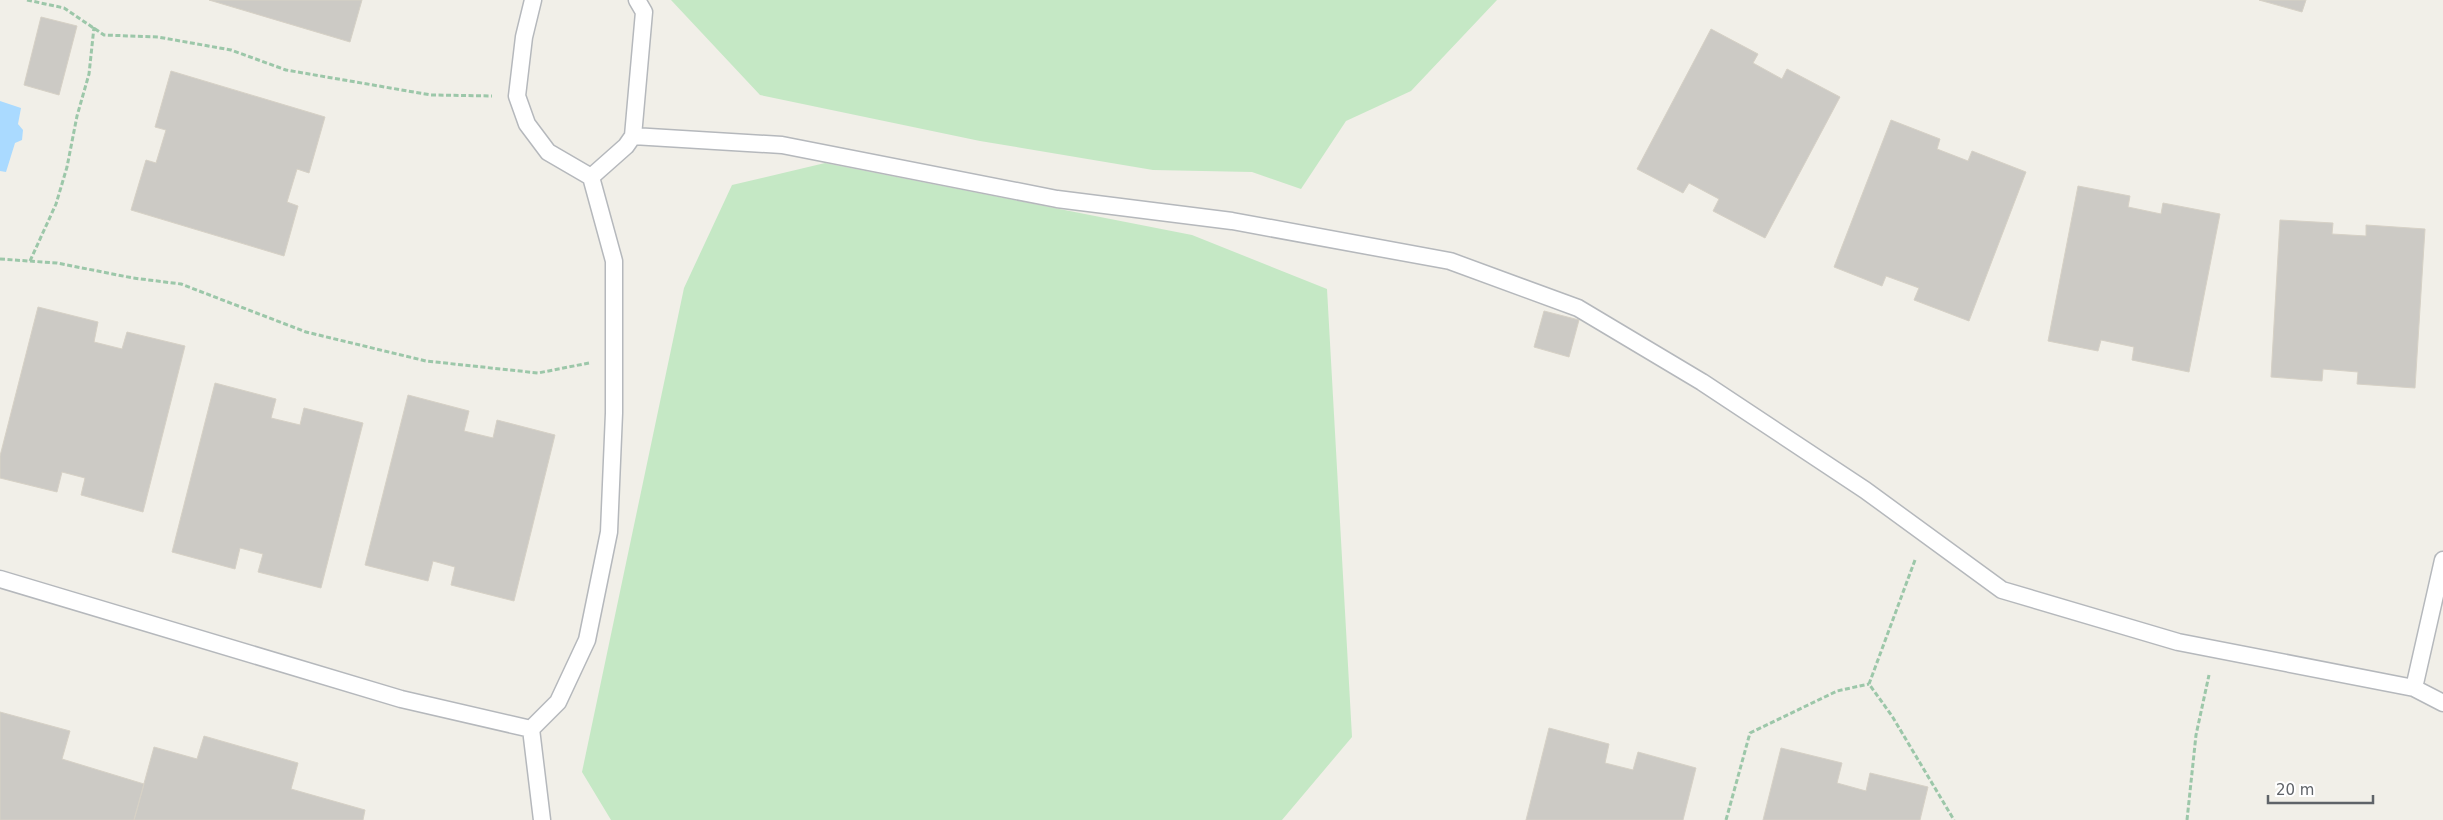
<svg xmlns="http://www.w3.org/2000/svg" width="2443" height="820" viewBox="0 0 2443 820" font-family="'DejaVu Sans',sans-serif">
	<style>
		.green { fill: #c5e8c5 }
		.water { fill: #aadaff }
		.building { fill: #cccac5; stroke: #d6d1c6 }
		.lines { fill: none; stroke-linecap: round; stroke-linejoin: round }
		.service-casing { stroke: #b5b8bc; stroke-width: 19 }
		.path { stroke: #9cc7a9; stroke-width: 3; stroke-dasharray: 5 2.5; stroke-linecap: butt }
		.service { stroke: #fff; stroke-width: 16 }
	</style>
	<rect width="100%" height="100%" fill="#f1efe8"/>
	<path class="green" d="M671,0H1497L1411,91L1346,121L1301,189L1252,172L1153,170L980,141L760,95Z
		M825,163L1192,235L1327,289L1352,737L1282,820H611L582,772L684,288L732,185Z"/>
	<path class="water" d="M0,101L21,108L18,124L23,130L22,140L15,143L6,172L0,171Z"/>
	<path class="building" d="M209,0H362L350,42Z
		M2259,0H2306L2302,12Z
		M41,17L77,26L59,95L24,85Z
		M1711,29L1758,54L1753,63L1782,79L1787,69L1840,97L1765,238L1713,211L1719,199L1689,183L1683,193L1637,169Z
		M171,71L325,117L309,173L297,169L287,202L298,206L284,256L131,210L146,160L156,163L166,130L155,127Z
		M1891,120L1940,139L1937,149L1968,161L1972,151L2026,172L1969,321L1914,300L1919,288L1886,276L1882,286L1834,267Z
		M2078,186L2130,196L2128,207L2161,214L2163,203L2220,214L2189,372L2132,360L2134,347L2101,340L2098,351L2048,341Z
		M2280,220L2333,223L2332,234L2366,236V225L2425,229L2415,388L2357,384L2358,372L2323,369L2322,381L2271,377Z
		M38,307L98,322L94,342L122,349L127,332L185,346L143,512L81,495L85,478L62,472L57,492L0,478V456Z
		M1544,311L1579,320L1569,357L1534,347Z
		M215,383L276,399L271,418L300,425L304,408L363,423L321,588L258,572L263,554L240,548L235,569L172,552Z
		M408,395L469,411L464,431L493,438L497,420L555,435L514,601L451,585L455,567L433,561L428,581L365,565Z
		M0,712L70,731L62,759L144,784L134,820H0Z
		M1549,728L1609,744L1605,763L1633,770L1638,752L1696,768L1683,820H1526Z
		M204,736L298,763L291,789L365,810L363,820H134L154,747L197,759Z
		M1781,748L1842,763L1837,783L1866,791L1870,773L1928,787L1920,820H1763Z"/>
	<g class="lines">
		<defs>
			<path id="service" d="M533,0L524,37L517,96L527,124L548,152L591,177L626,146L633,136L644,12L637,0
				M633,136L782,145L1057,199L1232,221L1450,261L1578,308L1702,382L1865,490L2002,590L2178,642L2414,688L2443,703
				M0,579L401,699L531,729
				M2414,688L2443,560
				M531,729L558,702L587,640L609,532L614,413V261L591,177
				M531,729L542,820"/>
		</defs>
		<use href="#service" class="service-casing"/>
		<path class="path" d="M27,0L64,8L104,35L158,37L231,50L286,70L431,95L492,96
			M0,259L57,263L133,278L181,284L306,332L426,361L538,373L589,363
			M30,261L56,204L67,167L77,116L89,74L94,27
			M1915,560L1869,684L1892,716L1954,820
			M1726,820L1750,733L1837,691L1869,684
			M2187,820L2196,735L2209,675"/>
		<use href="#service" class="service"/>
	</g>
	<path d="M2268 795v8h105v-8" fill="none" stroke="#5f6368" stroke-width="2.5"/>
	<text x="2276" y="795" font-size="15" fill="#5f6368" stroke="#ffffff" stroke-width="4" paint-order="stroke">20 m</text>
</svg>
